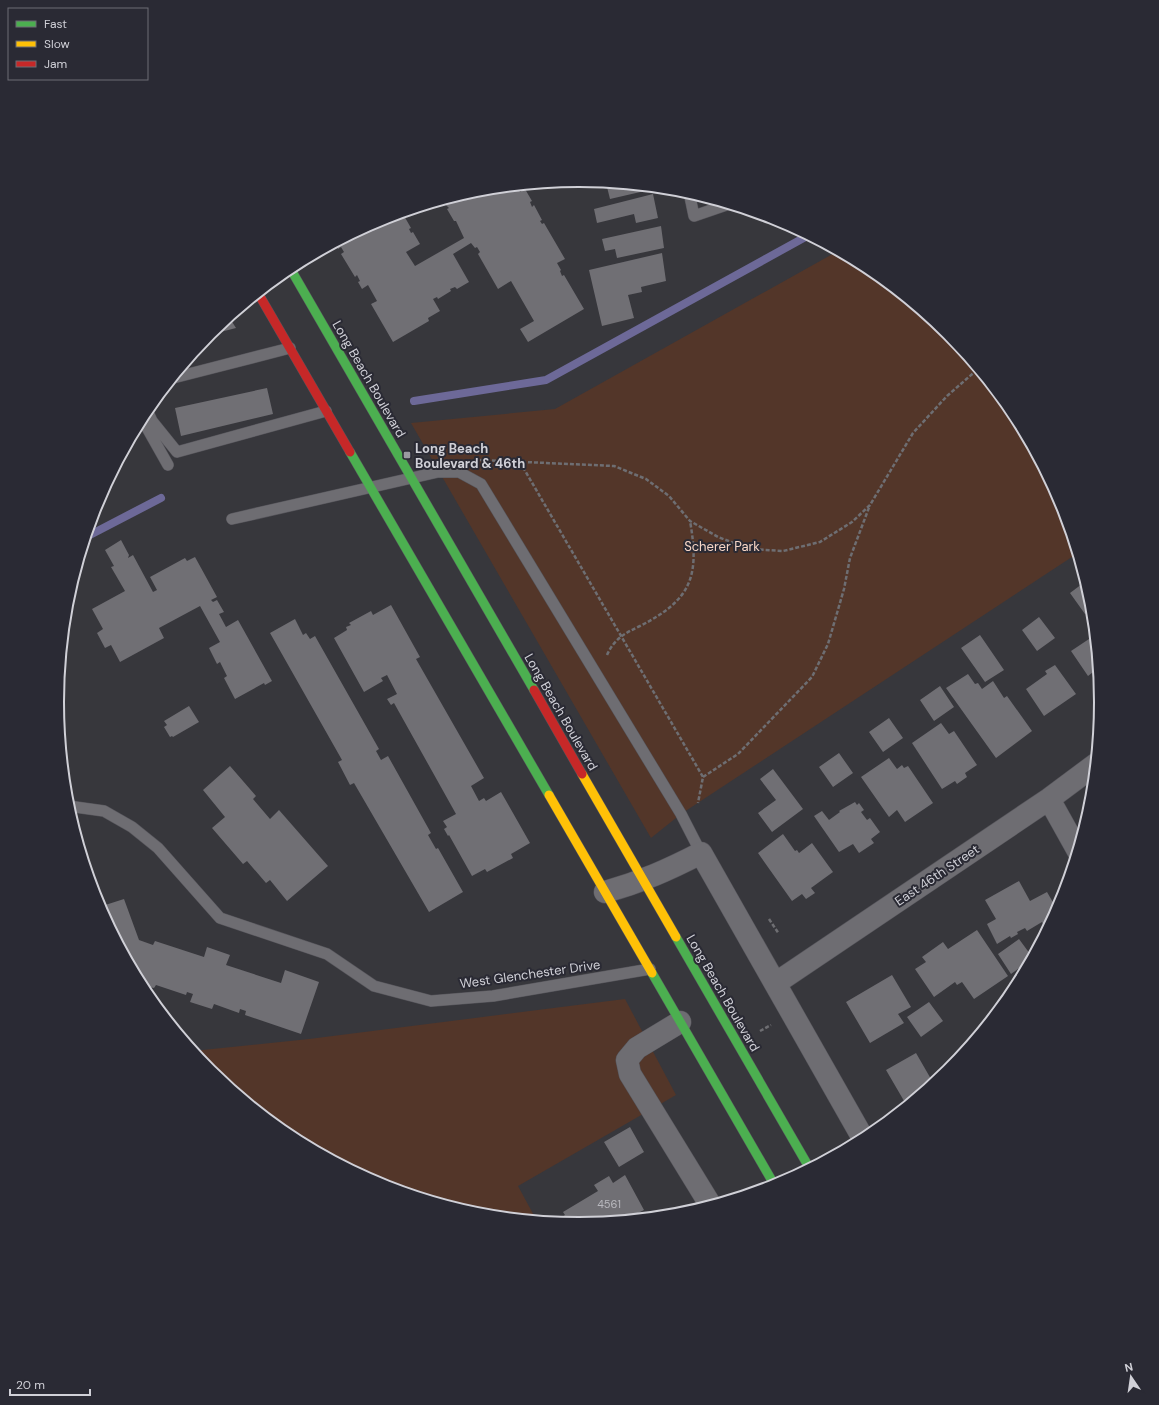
<svg xmlns="http://www.w3.org/2000/svg" width="1159" height="1405" viewBox="0 0 1159 1405" font-family="'DM Sans',sans-serif">
	<style>
		.green { fill: #533629 }
		.lines { fill: none; stroke-linecap: round; stroke-linejoin: round }
		.stream { stroke: #6d6998; stroke-width: 8 }
		.building { fill: #706f74 }
		.lane-casing { stroke: #55545a; stroke-width: 12 }
		.street-casing { stroke: #55545a; stroke-width: 23 }
		.fast-casing { stroke: #55545a; stroke-width: 10 }
		.slow-casing { stroke: #55545a; stroke-width: 10 }
		.jam-casing { stroke: #55545a; stroke-width: 10 }
		.path { stroke: #6e6e72; stroke-width: 2.5; stroke-dasharray: 4 2; stroke-linecap: butt }
		.lane { stroke: #6e6d72; stroke-width: 11 }
		.street { stroke: #6e6d72; stroke-width: 22 }
		.fast { stroke: #4caf50; stroke-width: 9 }
		.slow { stroke: #ffc107; stroke-width: 9 }
		.jam { stroke: #c62828; stroke-width: 9 }
		.poi-dot { fill: #9a9aa1; stroke: #2a2a34; stroke-width: 1.5 }
		.labels { text-anchor: middle; dominant-baseline: central; stroke-width: 4; stroke-linejoin: round; paint-order: stroke }
		.number-label { font-size: 11px; fill: #b8b8be }
		.street-label { font-size: 13px; fill: #d0d0d7; stroke: #2a2a34 }
		.poi-label { font-size: 13px; font-weight: bold; fill: #d0d0d7; stroke: #2a2a34; text-anchor: start }
		.park-label { font-size: 13px; fill: #f7d6c6; stroke: #2a2a34 }
		.rim { fill: none; stroke: #d0d0d7; stroke-width: 2 }
	</style>
	<rect width="100%" height="100%" fill="#37373c"/>
	<path class="green" d="M838,251L870,268L949,333L1014,412L1062,503L1078,553L681,814L651,838L411,423L555,409Z
		M625,999L676,1095L518,1186L537,1221L477,1215L379,1185L289,1137L210,1072L193,1051L309,1039Z"/>
	<g class="lines">
		<path class="stream" d="M414,401L546,380L809,235
			M86,537L161,498"/>
	</g>
	<path class="building" d="M606,183L648,187L649,190L610,199Z
		M517,186L520,192L525,189L532,201L530,202L532,207L534,205L542,220L540,221L542,224L544,223L565,259L557,263L561,270L560,271L562,276L564,275L584,309L528,342L520,329L534,321L511,281L498,289L478,254L480,252L477,247L475,248L471,243L453,254L469,282L457,289L455,287L450,289L451,291L438,299L437,297L433,299L440,311L428,318L429,321L393,342L371,304L377,301L368,285L362,289L358,282L360,281L357,275L355,277L341,254L344,252L341,247L338,249L335,243L380,220L400,214L401,216L403,214L411,228L409,229L411,233L413,232L420,244L406,252L415,266L464,238L456,221H454L447,209L449,208L442,201L478,190Z
		M653,194L658,218L636,223L634,214L597,223L594,209Z
		M661,226L664,248L617,258L615,249L605,251L602,239Z
		M662,253L666,281L641,287L642,292L628,295L634,318L602,326L589,270Z
		M229,317L236,328L209,335L210,333Z
		M267,388L273,414L181,436L175,408Z
		M121,540L129,555L128,558L133,555L153,592L157,590L150,577L185,558L187,561L195,557L217,597L211,600L213,602L217,600L224,612L219,614L226,627L238,620L272,681L265,685L264,683L235,699L224,678L227,676L220,662L217,664L209,648L220,642L200,606L159,628L164,638L120,662L111,645L105,648L97,633L103,629L92,609L125,591L111,567L114,566L105,550Z
		M1086,581L1093,609L1085,614L1070,593Z
		M391,605L420,657L416,659L484,778L471,786L479,801L484,798L486,801L501,792L530,843L511,854L513,858L487,872L485,869L472,876L449,835L448,836L444,829L447,827L443,821L456,814L394,703L391,705L387,699L397,694L387,675L381,678L383,681L364,692L334,638L347,630L346,627L351,625L349,623L371,611L373,615Z
		M1039,617L1055,638L1037,651L1022,630Z
		M295,619L303,635L306,633L310,639L315,636L379,749L376,751L381,760L388,756L431,833L428,835L436,849L438,848L463,892L429,912L354,783L350,785L338,762L342,760L270,633Z
		M980,635L1004,670L985,682L961,648Z
		M1095,635L1099,672L1097,669L1088,676L1071,651Z
		M1055,665L1076,694L1044,716L1026,689L1047,674L1045,671Z
		M968,674L975,684L978,683L982,689L993,681L1004,698L1007,696L1032,731L996,758L946,688Z
		M940,686L954,707L934,721L920,700Z
		M189,706L199,722L173,737L172,736L170,737L164,727L167,725L164,721Z
		M889,718L903,738L883,752L869,732Z
		M941,723L949,734L954,731L977,765L965,773L967,777L957,784L955,781L942,789L912,743Z
		M839,753L853,773L833,787L819,767Z
		M889,758L897,769L902,765L904,768L908,766L933,803L905,822L897,810L889,817L861,777Z
		M230,766L256,796L253,799L270,819L279,810L328,866L287,901L270,880L266,883L247,861L243,864L212,828L225,817L203,790Z
		M773,769L803,809L772,832L758,813L776,800L760,779Z
		M855,802L857,805L859,803L864,810L861,812L867,820L870,818L880,832L871,839L874,843L859,853L853,844L839,852L814,816L822,811L829,820L840,812L839,811Z
		M783,834L795,851L797,850L799,853L812,843L833,872L811,888L815,893L806,899L802,894L792,901L758,853Z
		M1019,881L1030,901L1047,892L1058,911L1050,925L1045,928L1042,922L1027,931L1025,928L1017,932L1018,934L1011,938L1010,936L997,944L987,924L996,919L985,900Z
		M124,899L139,940L153,945L155,941L204,957L207,947L230,955L226,965L281,983L285,970L319,982L301,1034L245,1015L246,1011L240,1009L239,1013L214,1004L212,1009L190,1002L193,994L187,992L186,995L156,985L154,988L149,987V989L142,987L99,907Z
		M977,930L1008,976L974,999L962,982L957,985L955,982L934,997L915,969L926,962L922,957L943,942L948,949Z
		M1019,939L1033,958L1011,974L998,954Z
		M1024,974L1015,992L1009,983Z
		M892,975L911,1007L898,1014L904,1023L870,1043L846,1002Z
		M929,1002L943,1021L921,1037L907,1017Z
		M916,1053L931,1079L933,1078L936,1083L907,1106L886,1070Z
		M630,1127L644,1152L619,1167L604,1142Z
		M625,1175L644,1210L638,1213L639,1215L630,1220L579,1225L564,1223L561,1218L565,1215L563,1212L598,1191L594,1185L609,1176L613,1183Z"/>
	<g class="lines">
		<defs>
			<path id="lane" d="M689,192L694,216L729,204
				M173,378L290,348
				M147,410L152,421L177,452L326,411
				M142,419L168,465
				M232,519L438,472H459L481,484L681,814L701,853
				M68,806L104,811L132,827L158,848L220,918L327,954L374,986L431,1001L493,996L650,969"/>
			<path id="street" d="M1049,799L1078,851
				M605,892C641,882 668,870 701,853L864,1140
				M776,983L1049,799L1096,764
				M680,1022L637,1048L627,1060L630,1074L711,1206"/>
			<path id="fast" d="M290,268L534,690
				M350,452L549,795
				M676,937L810,1169
				M652,973L775,1186"/>
			<path id="slow" d="M582,774L676,937
				M549,795L652,973"/>
			<path id="jam" d="M258,293L350,452
				M534,690L582,774"/>
		</defs>
		<use href="#lane" class="lane-casing"/>
		<use href="#street" class="street-casing"/>
		<use href="#fast" class="fast-casing"/>
		<use href="#slow" class="slow-casing"/>
		<use href="#jam" class="jam-casing"/>
		<path class="path" d="M480,460L614,466L646,479L669,496L690,521L718,537L750,549L783,551L820,542L852,522L870,505L913,433L947,396L978,369
			M520,462L703,777L698,803
			M607,655C614,639 625,633 640,626C691,600 700,577 690,521
			M703,777L738,754L812,677L828,644L844,589L850,558L870,505
			M769,919L779,934
			M760,1031L771,1025"/>
		<use href="#lane" class="lane"/>
		<use href="#street" class="street"/>
		<use href="#fast" class="fast"/>
		<use href="#slow" class="slow"/>
		<use href="#jam" class="jam"/>
	</g>
	<rect class="poi-dot" x="403" y="451" width="8" height="8" rx="2"/>
	<g class="labels">
		<g class="number-label">
			<text x="609" y="1204">4561</text>
		</g>
		<g class="street-label">
			<text transform="translate(369 379) rotate(60)">Long Beach Boulevard</text>
			<text transform="translate(561 712) rotate(60)">Long Beach Boulevard</text>
			<text transform="translate(937 875) rotate(-34)">East 46th Street</text>
			<text transform="translate(530 974) rotate(-8)">West Glenchester Drive</text>
			<text transform="translate(723 993) rotate(60)">Long Beach Boulevard</text>
		</g>
		<g class="poi-label">
			<text x="415" y="448">Long Beach<tspan x="415" dy="15">Boulevard &amp; 46th</tspan></text>
		</g>
		<g class="park-label">
			<text x="722" y="546">Scherer Park</text>
		</g>
	</g>
	<path d="M0 0H1159V1405H0ZM64 702a515 515 0 1 1 1030 0a515 515 0 1 1-1030 0Z" fill="#2a2a34" fill-rule="evenodd"/>
	<path class="rim" d="M64 702a515 515 0 1 1 1030 0a515 515 0 1 1-1030 0Z"/>
	<rect x="8" y="8" width="140" height="72" fill="#2a2a34" stroke="#6c6c75"/>
	<rect x="16" y="21" width="20" height="6" fill="#4caf50" stroke="#6c6c75"/>
	<text x="44" y="28" font-size="12" fill="#d0d0d7">Fast</text>
	<rect x="16" y="41" width="20" height="6" fill="#ffc107" stroke="#6c6c75"/>
	<text x="44" y="48" font-size="12" fill="#d0d0d7">Slow</text>
	<rect x="16" y="61" width="20" height="6" fill="#c62828" stroke="#6c6c75"/>
	<text x="44" y="68" font-size="12" fill="#d0d0d7">Jam</text>
	<g transform="translate(1131 1377) rotate(347)" stroke="#2a2a34" stroke-width="3" paint-order="stroke">
	<path d="M0-3L7 15L0 10L-7 15Z" fill="#d0d0d7"/>
	<text y="-6" font-size="11" font-weight="bold" text-anchor="middle" fill="#d0d0d7">N</text>
	</g>
	<path d="M10 1389v6h80v-6" fill="none" stroke="#d0d0d7" stroke-width="2"/>
	<text x="16" y="1389" font-size="12" fill="#d0d0d7" stroke="#2a2a34" stroke-width="3" paint-order="stroke">20 m</text>
</svg>
